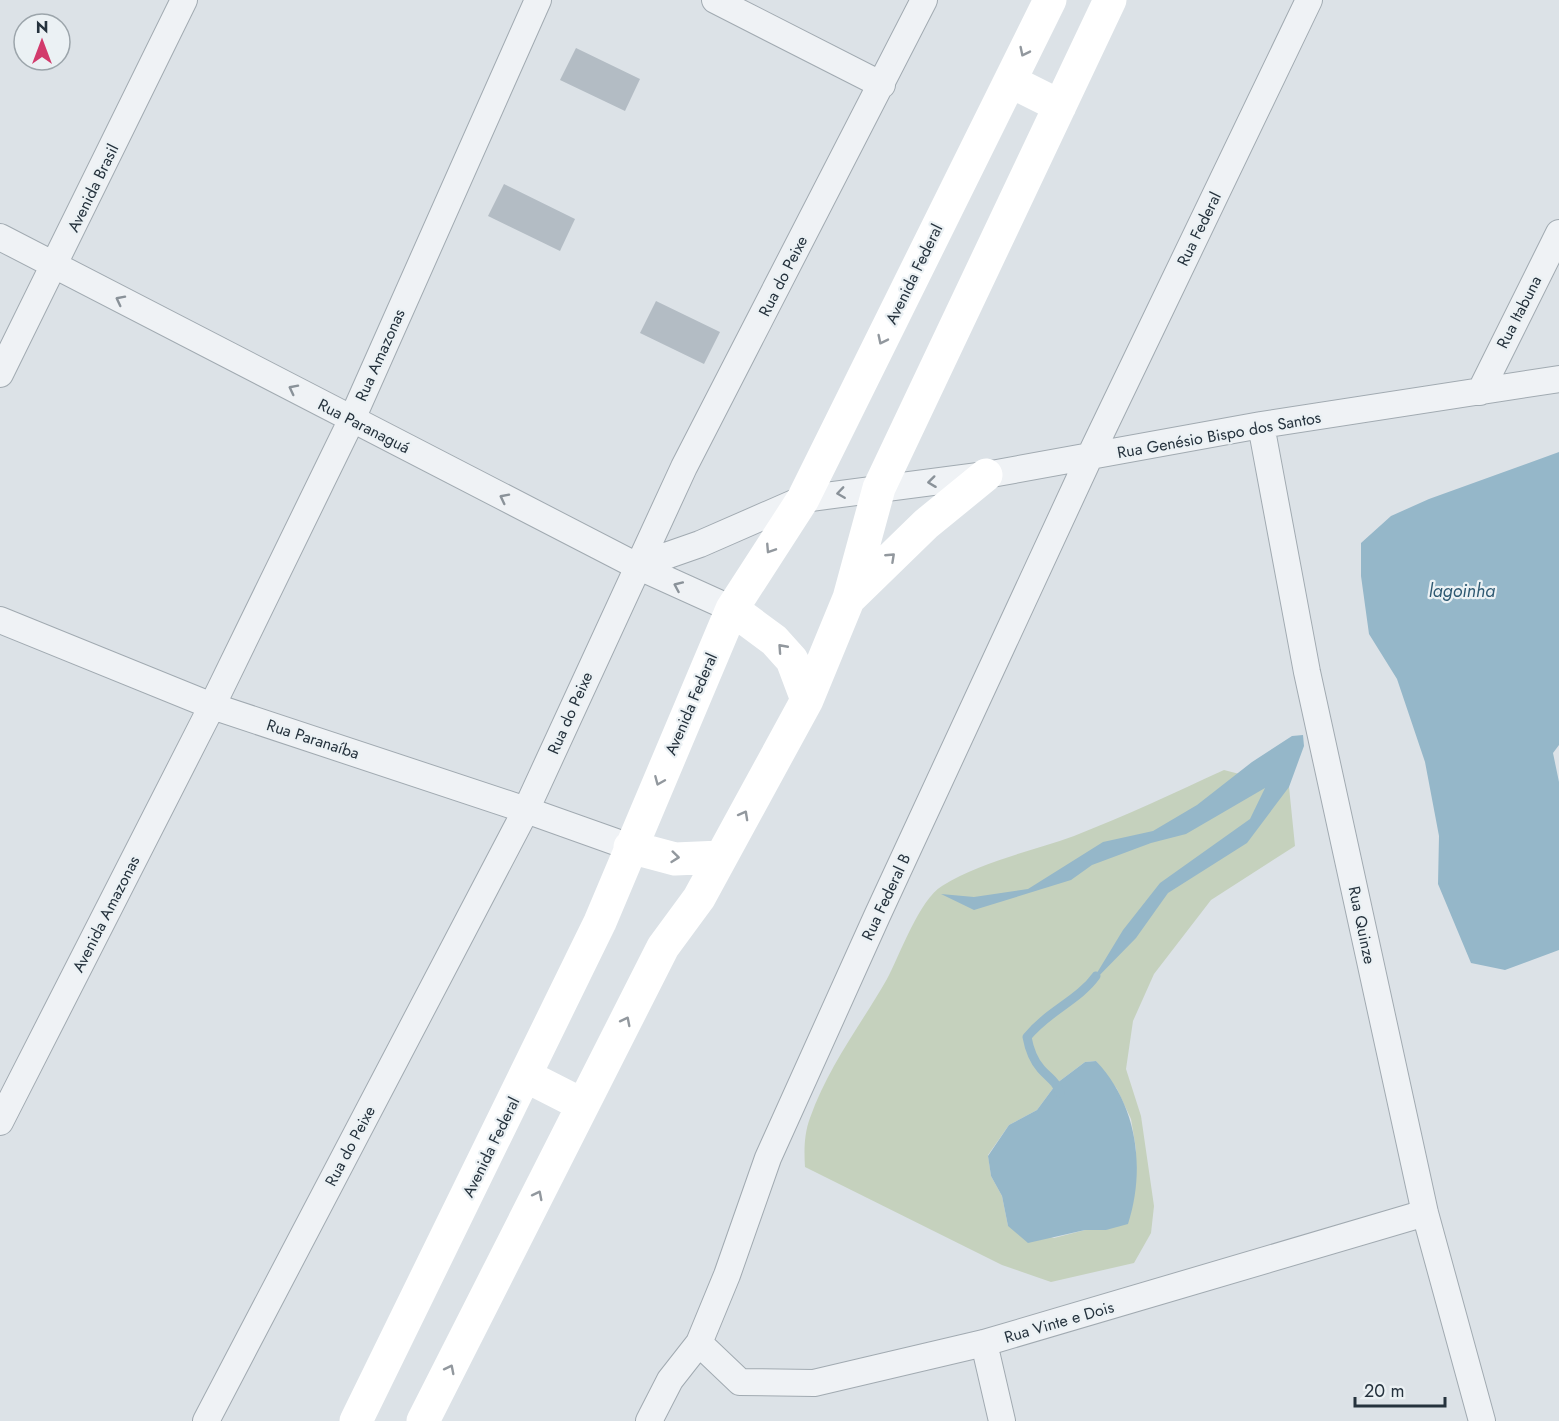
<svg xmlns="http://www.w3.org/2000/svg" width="1559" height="1421" viewBox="0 0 1559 1421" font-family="Jost,sans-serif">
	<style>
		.green { fill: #c5d1bd; fill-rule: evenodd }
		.water { fill: #95b7c9 }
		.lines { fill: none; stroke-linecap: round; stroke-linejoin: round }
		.stream { stroke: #95b7c9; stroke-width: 9 }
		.building { fill: #b3bcc4 }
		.street-casing { stroke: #a1aab1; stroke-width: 28 }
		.street { stroke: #eff2f5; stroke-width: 26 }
		.secondary { stroke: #fff; stroke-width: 33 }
		.oneway { stroke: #92989e }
		.oneway2 { stroke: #8a9299 }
		.labels { text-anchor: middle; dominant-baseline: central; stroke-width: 4.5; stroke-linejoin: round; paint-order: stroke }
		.street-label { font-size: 16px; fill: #25323d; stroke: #ebf1f4 }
		.water-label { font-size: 18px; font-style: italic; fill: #2e5972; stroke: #ebf1f4 }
	</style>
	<rect width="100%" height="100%" fill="#dce2e7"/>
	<path class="green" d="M1224,770L1289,787L1295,846L1211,900L1154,974L1133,1021L1126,1069L1141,1116L1154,1206L1151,1233L1134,1263L1051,1282L1002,1265L805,1167C804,1151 804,1134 810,1118C828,1067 860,1026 887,979C900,955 919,900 942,886C982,861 1030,852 1074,836C1125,816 1174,793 1224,770ZM1096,1061L1117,1089L1131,1119L1136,1149V1183L1106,1230H1085L1054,1238L1008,1226L1002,1196L991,1176L988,1155L1009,1125L1037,1110L1057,1083L1085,1062Z"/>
	<path class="water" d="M1559,452V745L1553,753L1559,782V950L1505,970L1471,963L1438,884L1439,836L1425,762L1397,679L1369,634L1361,576V543L1391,516L1429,499Z
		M1303,735L1304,746L1289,787L1247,843L1168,893L1136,938L1089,986L1123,930L1160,883L1250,819L1265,788L1186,834L1151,843L1092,865L1071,880L974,910L941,894L974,897L1028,889L1103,842L1153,831L1197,805L1252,762L1292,736Z
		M1096,1061C1137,1104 1146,1168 1128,1224L1106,1230H1085L1028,1243L1008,1226L1002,1196L991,1176L988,1156L1009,1125L1037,1110L1057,1083L1085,1062Z"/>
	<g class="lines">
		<path class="stream" d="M1060,1093C1056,1081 1049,1078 1041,1069C1033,1060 1029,1048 1027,1037C1048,1011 1079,1000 1096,976"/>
	</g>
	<path class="building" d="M576,48L640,79L625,111L560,80Z
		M504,184L575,219L560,251L488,216Z
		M656,301L720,332L704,364L640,333Z"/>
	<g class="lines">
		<defs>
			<path id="street" d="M715,0L882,85
				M0,237L637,566L732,609
				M0,374L184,0
				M1480,392L1559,233
				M1261,425L1307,672L1425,1213L1482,1421
				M637,566L700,544L803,499L986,475L1261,425L1559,379
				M0,620L212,706L526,810L630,847
				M0,1122L212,706L352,419L538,0
				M699,1343L740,1382L814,1383L984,1343L1425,1213
				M984,1343L1002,1421
				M206,1421L526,810L684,467L924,0
				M649,1421L670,1380L699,1343L727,1275L768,1158L877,916L1089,458L1309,0"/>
		</defs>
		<use href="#street" class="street-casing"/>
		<use href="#street" class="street"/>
		<path class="secondary" d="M1010,81L1060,106
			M851,597L926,524L986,475
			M732,609L774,640L792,660L807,700
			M630,847L675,859L721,857
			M526,1076L583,1105
			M356,1421L600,922L732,609L803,499L1050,0
			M423,1421L663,947L699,898L807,700L849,598L879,488L1110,0"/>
	</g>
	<defs><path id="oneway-chevron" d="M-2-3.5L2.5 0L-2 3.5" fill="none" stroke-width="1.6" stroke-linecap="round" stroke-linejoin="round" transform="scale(1.5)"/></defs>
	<g class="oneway">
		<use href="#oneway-chevron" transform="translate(1024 52) rotate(116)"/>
		<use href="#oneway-chevron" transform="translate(882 340) rotate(116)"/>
		<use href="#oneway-chevron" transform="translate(770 549) rotate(123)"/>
		<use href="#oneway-chevron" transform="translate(891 557) rotate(-43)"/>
		<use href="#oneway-chevron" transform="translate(782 648) rotate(-132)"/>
		<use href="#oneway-chevron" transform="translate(659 781) rotate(113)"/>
		<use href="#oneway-chevron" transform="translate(744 815) rotate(-61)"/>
		<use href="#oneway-chevron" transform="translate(675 857) rotate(6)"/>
		<use href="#oneway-chevron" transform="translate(626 1021) rotate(-63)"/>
		<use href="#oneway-chevron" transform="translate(538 1195) rotate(-63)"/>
		<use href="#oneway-chevron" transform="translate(450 1369) rotate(-63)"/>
	</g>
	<g class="oneway2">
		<use href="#oneway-chevron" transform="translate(120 300) rotate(-153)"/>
		<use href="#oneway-chevron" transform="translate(293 389) rotate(-153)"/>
		<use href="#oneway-chevron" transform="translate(932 482) rotate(173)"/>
		<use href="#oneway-chevron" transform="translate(841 493) rotate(172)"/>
		<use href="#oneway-chevron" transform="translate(504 498) rotate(-153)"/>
		<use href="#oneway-chevron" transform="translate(678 586) rotate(-156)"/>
	</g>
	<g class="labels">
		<g class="street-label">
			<text transform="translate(93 188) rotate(-64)">Avenida Brasil</text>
			<text transform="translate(1199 229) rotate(-64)">Rua Federal</text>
			<text transform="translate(914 274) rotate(-64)">Avenida Federal</text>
			<text transform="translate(783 276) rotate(-63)">Rua do Peixe</text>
			<text transform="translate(1519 312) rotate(-63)">Rua Itabuna</text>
			<text transform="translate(380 355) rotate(-66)">Rua Amazonas</text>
			<text transform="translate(364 426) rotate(27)">Rua Paranaguá</text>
			<text transform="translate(1219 435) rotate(-10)">Rua Genésio Bispo dos Santos</text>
			<text transform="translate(691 704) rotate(-67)">Avenida Federal</text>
			<text transform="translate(570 713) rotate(-66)">Rua do Peixe</text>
			<text transform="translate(313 739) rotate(18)">Rua Paranaíba</text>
			<text transform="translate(886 897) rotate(-65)">Rua Federal B</text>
			<text transform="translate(106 914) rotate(-63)">Avenida Amazonas</text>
			<text transform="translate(1362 925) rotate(78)">Rua Quinze</text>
			<text transform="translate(350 1146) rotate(-62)">Rua do Peixe</text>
			<text transform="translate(491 1147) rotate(-64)">Avenida Federal</text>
			<text transform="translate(1059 1322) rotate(-16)">Rua Vinte e Dois</text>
		</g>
		<g class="water-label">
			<text x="1462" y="591">lagoinha</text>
		</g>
	</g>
	<g transform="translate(42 42)"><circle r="28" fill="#ebf1f4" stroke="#9ca5ab" stroke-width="1.5"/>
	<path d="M0-4.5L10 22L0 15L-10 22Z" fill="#d23a6c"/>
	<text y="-9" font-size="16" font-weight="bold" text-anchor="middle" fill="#25323d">N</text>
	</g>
	<path d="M1355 1397v9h90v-9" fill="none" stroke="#25323d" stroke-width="3"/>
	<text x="1364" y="1397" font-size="18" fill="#25323d" stroke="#ebf1f4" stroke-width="4.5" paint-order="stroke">20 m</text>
</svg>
